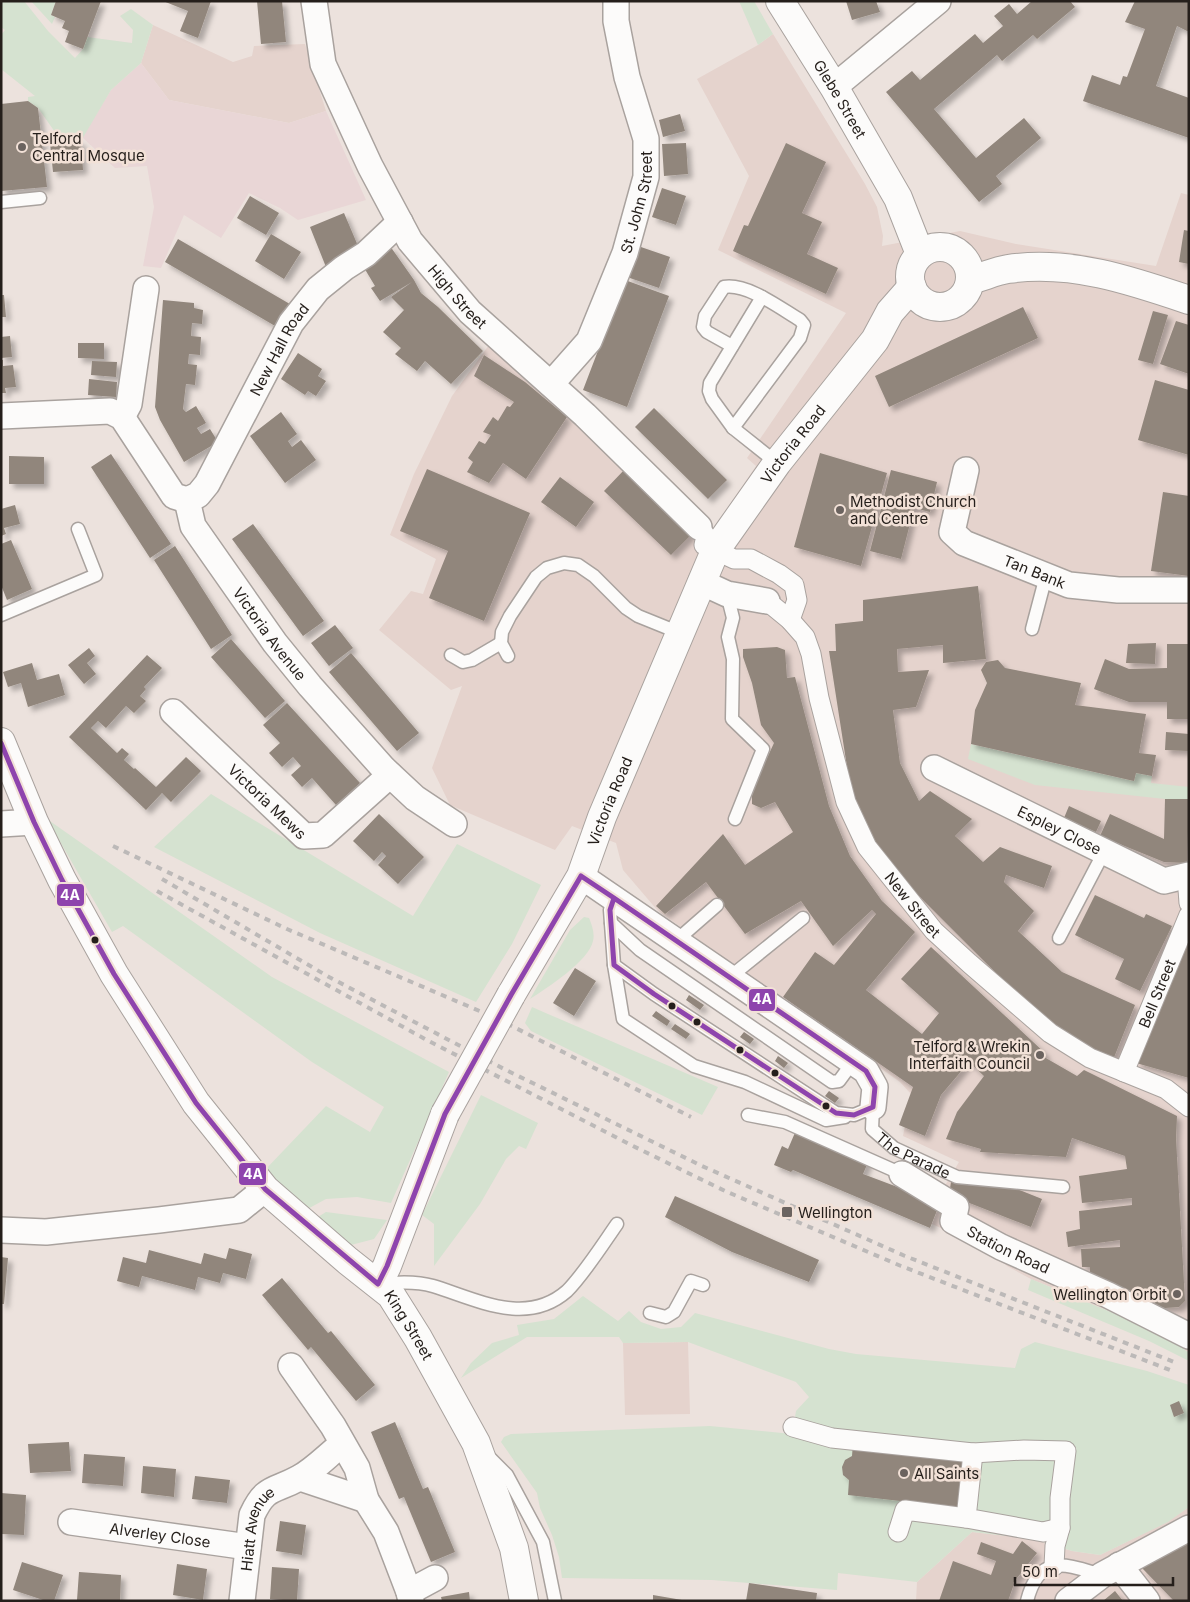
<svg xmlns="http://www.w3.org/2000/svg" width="1190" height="1602" viewBox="0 0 1190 1602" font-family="Inter,sans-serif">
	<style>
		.commercial { fill: #e5d3cd }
		.industrial { fill: #e9d6d6 }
		.green { fill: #d5e2d0 }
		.building { fill: #91867c; filter: url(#shadow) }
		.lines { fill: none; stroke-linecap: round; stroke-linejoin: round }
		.service-casing { stroke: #a9a29e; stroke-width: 15 }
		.pedestrian-casing { stroke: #a9a29e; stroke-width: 21 }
		.minor-casing { stroke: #a9a29e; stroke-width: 28 }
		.tertiary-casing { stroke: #a9a29e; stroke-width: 30 }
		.service { stroke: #fcfbfa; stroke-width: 12 }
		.pedestrian { stroke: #fcfbfa; stroke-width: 19 }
		.minor { stroke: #fcfbfa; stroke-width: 25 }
		.tertiary { stroke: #fcfbfa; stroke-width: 28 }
		.rail { stroke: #bcb9b8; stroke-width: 4; stroke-dasharray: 6 6; stroke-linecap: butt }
		.tertiary-bridge-casing { stroke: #a9a29e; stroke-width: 30; stroke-linecap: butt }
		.tertiary-bridge { stroke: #fcfbfa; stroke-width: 28 }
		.bus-1-casing { stroke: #f2e1d7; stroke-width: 9 }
		.bus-1 { stroke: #8e44ad; stroke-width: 5 }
		.poi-dot { fill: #6b635f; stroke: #f2e1d7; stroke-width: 2 }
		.bus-dot { fill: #251f1b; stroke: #f2e1d7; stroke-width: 2 }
		.labels { text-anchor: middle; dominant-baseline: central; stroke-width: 5; stroke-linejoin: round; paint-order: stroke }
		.street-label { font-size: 15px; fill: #251f1b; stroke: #f2e1d7 }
		.poi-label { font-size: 15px; fill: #251f1b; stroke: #f2e1d7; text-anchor: start }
		.line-badge { stroke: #f2e1d7; stroke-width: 2 }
		.badge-label { font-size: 14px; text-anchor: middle; font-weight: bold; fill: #fff }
	</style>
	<defs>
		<filter id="shadow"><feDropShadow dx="4.5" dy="4.5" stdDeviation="2.5" flood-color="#0004"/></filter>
	</defs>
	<rect width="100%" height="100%" fill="#ece2dd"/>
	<path class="commercial" d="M153,25L233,62L252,56L254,46L305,44L326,111L289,123L169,100L141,63Z
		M773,34L865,184L877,207L883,236L882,246L960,231L1016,244L1156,266L1181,193L1189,195V1353L1164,1334L1031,1279L1007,1266L991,1251L932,1224L940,1203V1194L959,1162L903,1136L911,1094L900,1082L658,911L623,870L616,843L572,826L555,850L450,805L432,768L462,686L451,690L379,630L411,591L423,594L436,559L390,535L414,474L452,396L494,338L711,532L756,466L747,458L846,313L718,250L749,176L697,79L758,45Z
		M688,1342L690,1414L625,1415L623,1343Z
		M1189,1507V1601H916L917,1582L972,1532L1033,1539L1072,1551L1100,1555L1167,1522Z"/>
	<path class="industrial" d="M141,63L169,100L289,123L326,111L366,200L298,220L280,208L249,193L221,238L184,215L161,268L143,266L154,207L147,166L115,168L82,137L111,90Z"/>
	<path class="green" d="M2,1H24L48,31L75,58L83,49L87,37L132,43L133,30L120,16L131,9L153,25L141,63L111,90L81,141L62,142L38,108L28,101V97L35,96L1,69V35L5,30L1,27Z
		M31,1H56L51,15L55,17L52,24Z
		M739,1H754L773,34L758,45Z
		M971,744L1134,781L1136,773L1152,776L1151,783L1189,787V799H1165L1035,785L968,759Z
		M211,794L413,916L457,844L541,885L512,944L476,1002L320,933L154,847Z
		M47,819L272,977L449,1072L391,1203L357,1197L326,1199L302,1212L264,1171L326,1106L370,1132L384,1107L312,1062L123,926L112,932Z
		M584,917L589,918C592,925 595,934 593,941C589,961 547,988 530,999L570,930Z
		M532,1007L548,1014L718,1087L702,1115L531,1031L525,1023Z
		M481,1095L538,1123L526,1149L519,1146L506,1159L480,1204L434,1266V1224L422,1215Z
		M326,1212L387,1220L374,1239L351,1245L313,1220Z
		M1031,1279L1164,1334L1189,1353V1361L1149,1341L1028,1290Z
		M583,1296L618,1321L629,1311L641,1322L661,1329L681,1327L695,1313L829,1349L856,1354L1015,1368L1021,1349L1035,1342L1147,1371L1189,1385V1507L1168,1522L1100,1555L1072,1551L1033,1539L972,1532L917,1582L838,1573L837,1590L712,1580L562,1578L559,1557L552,1535L540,1508L537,1493L501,1442L504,1437L511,1434L710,1426L792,1434L796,1411L809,1397L796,1382L688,1342L623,1343L619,1337H527L461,1378L471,1363L492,1343L519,1335L517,1325L554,1319Z"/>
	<path class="building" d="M56,1H101L83,49L65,42L69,31L62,28L65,21L51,15Z
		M163,1H211L198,38L180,31L188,11Z
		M257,1H282L286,42L261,44Z
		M846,1H876L880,12L852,20Z
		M1032,1H1070L1075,7L1037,39L1033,35L1002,61L997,55L934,109L976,158L1024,118L1041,138L996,176L1002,184L979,202L886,92L912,71L920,80L975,34L983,43L1003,26L994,16L1009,4L1017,14Z
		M1135,1H1189V32L1177,26L1156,86L1189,98V138L1083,101L1092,75L1120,85L1123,76L1127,77L1145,29L1125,22Z
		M28,101L38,108L47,187L1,191V104Z
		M680,114L685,131L663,137L659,120Z
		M81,141L83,170L53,172L50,143Z
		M686,143L688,174L664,176L662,144Z
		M786,143L826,162L802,213L822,222L807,254L838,268L826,294L733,251L744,225L748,226Z
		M662,188L686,196L676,225L652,217Z
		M250,196L279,213L266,235L237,218Z
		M344,213L361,253L326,267L310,227Z
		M1184,230L1189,231V264L1179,262Z
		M271,234L301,252L284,279L255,261Z
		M178,239L295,307L282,330L165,262Z
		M390,246L414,280L421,293L438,307L483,351L451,384L425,361L417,371L395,354L401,348L383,332L404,310L391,297L412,282L380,301L371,288L375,286L363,266Z
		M638,246L670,257L659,288L627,277Z
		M625,280L669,296L627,407L583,390Z
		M1,295H4L6,317H1Z
		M163,300L194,303V308L203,310L202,324L192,323L191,336L201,337L200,355L189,354L188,364L197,365L195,385L186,384L183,409L186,412L196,406L206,423L197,428L201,434L210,429L218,442L184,462L160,420L155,407Z
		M1023,307L1038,338L889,407L875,376Z
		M1153,311L1168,315L1153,364L1138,360Z
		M1176,321L1189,325V374L1160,364Z
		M10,336L12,357L1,358V337Z
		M78,343H104V359L78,358Z
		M298,353L322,369L318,376L326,381L316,396L308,391L305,395L281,379Z
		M484,355L525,382L567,417L526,479L503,463L489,483L467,472L473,462L468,458L479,441L485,444L491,435L483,432L493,417L498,421L507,406L510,407L514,402L474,376Z
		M1,360H3V366L13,365L16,387L5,388L6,393H1Z
		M92,361L117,362L116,377L91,375Z
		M89,379L117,382L116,397L88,395Z
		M1155,380L1189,390V455L1138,440Z
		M654,408L727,480L708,499L635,427Z
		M281,412L297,434L288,441L292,447L301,440L316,460L285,483L250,436Z
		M820,453L887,473L861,566L794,547Z
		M111,454L171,544L150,558L91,467Z
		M9,456L44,457V484H9Z
		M427,469L530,513L484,621L429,598L448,551L400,531Z
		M625,469L692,534L671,555L604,491Z
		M891,470L937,482L930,512L914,508L901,559L870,551Z
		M560,477L594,502L576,527L541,502Z
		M1163,492L1189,496V576L1151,571Z
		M15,505L20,524L4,528L6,534L1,536V509Z
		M253,524L324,621L303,636L232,539Z
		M11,540L32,589L7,600L1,585V544Z
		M175,546L232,635L211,649L154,560Z
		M978,586L986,659L943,663V645L897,649L898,672L929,670L916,707L893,710L900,763L919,801L930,791L972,819L955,836L983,862L1000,847L1052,866L1044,888L1006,875L1004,882L1034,911L1018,931L1062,972L1135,1005L1113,1060L1081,1046L1036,1013L887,864L870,835L856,802L847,767L829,651H836L835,624L863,621V600Z
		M335,625L353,648L329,666L311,643Z
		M231,639L285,701L265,718L211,657Z
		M1156,643L1155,664L1126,663L1128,644Z
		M1167,644H1189V719H1167V702H1129L1094,689L1105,659L1129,669L1167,668Z
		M777,647L785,650L787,678L795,677L829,806L850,856L882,901L915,932L866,990L922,1034L939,1013L901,979L931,947L1046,1054L1044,1057L1077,1076L1084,1070L1177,1116L1176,1138L1185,1301L1179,1307L1165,1308L1153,1305L1090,1277V1267H1082L1081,1249L1120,1247V1240L1068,1247L1066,1232L1080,1229L1079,1211L1132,1205V1198L1082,1203L1079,1176L1127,1169L1125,1156L1072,1138L1066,1157L980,1152L981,1149L946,1139L957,1112L984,1076L969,1062L941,1095L925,1136L899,1125L913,1087L783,997L815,952L834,965L876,914L872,910L833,946L801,901L745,934L706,882L665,914L656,906L723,834L745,865L793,832L775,802L761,808L752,804V795L759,775L774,743L761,725L752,683L743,657V649Z
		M89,648L95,656L87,663L96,674L84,684L68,665Z
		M351,653L419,733L397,751L329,672Z
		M147,655L162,668L144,687L146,689L140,696L146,701L134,713L126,706L106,728L98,721L91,728L117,753L122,748L129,754L124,760L134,769L135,768L156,787L186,757L201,771L171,802L162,793L146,810L69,737Z
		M998,660L1005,668L1081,683L1075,705L1146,714L1139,753L1156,755L1152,776L1136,773L1134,781L971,744L975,710L987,683L981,670L986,662Z
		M32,663L37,680L59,674L65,695L28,707L21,683L8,687L3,672Z
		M287,703L360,783L336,805L312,778L302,787L291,775L301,766L293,757L282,767L269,753L280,743L263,725Z
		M1166,732L1189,734V751L1165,750Z
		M1165,799H1189L1187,863L1164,862L1100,836L1110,814L1164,839Z
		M1069,806L1101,821L1096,832L1064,818Z
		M379,814L424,857L398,884L378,865L386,856L382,852L374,861L353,841Z
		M1095,895L1144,918L1146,914L1172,926L1140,991L1115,979L1124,959L1075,935Z
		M1189,937V1078L1136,1063Z
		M575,968L596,981L574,1016L553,1003Z
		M689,995L704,1005L700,1010L686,1000Z
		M656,1011L670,1021L667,1026L652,1016Z
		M675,1024L690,1034L686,1039L671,1029Z
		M744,1032L754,1039L750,1044L740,1037Z
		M778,1056L788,1063L784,1068L775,1061Z
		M829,1091L839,1098L835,1103L825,1096Z
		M797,1128L869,1160L863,1174L940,1203L930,1228L793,1170L791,1172L774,1165L782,1146L788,1149Z
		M951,1182L1007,1185L1042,1199L1031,1227L949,1195Z
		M675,1196L819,1260L809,1282L732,1252L665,1217Z
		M229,1248L252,1254L246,1279L223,1273L220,1283L198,1277L195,1290L142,1276L139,1287L117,1281L123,1257L146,1263L149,1250L201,1264L204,1253L226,1259Z
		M1,1257L8,1258L4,1304H1Z
		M282,1278L328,1333L331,1331L375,1385L356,1401L311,1347L308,1350L262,1295Z
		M1179,1401L1184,1413L1174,1417L1170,1405Z
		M395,1422L423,1489L428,1487L455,1552L431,1562L404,1497L399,1499L371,1432Z
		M69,1442L71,1471L30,1473L28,1444Z
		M853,1443L966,1455L961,1508L848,1495L849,1480L843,1475L842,1467L845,1460L852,1456Z
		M84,1454L125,1457L123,1486L82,1483Z
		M143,1466L176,1469L174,1497L141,1493Z
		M195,1476L230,1480L227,1503L192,1499Z
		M1,1493L26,1495L24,1535L1,1534Z
		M280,1521L306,1525L302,1555L276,1551Z
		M1022,1541L1037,1553L1013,1583L1014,1584L1008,1601H939L953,1561L991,1575L996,1561L977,1554L981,1542L1013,1554Z
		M1189,1543V1601H1174L1142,1568L1183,1544Z
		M22,1562L63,1575L54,1601H46L13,1590Z
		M177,1564L207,1569L203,1600L173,1595Z
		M272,1567L299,1569L297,1601L270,1599Z
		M79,1572L121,1575L120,1601L77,1600Z
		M749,1583L817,1593L816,1601H746Z
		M1115,1591L1123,1601H1103Z
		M469,1592L470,1601H442L441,1597Z
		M653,1595L682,1600V1601H653Z"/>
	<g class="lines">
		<defs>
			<g id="service">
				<path d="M1,202L40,198"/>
				<path d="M762,297L710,383L709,391L712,399L733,428L777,463"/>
				<path d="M732,346L707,332L703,327L705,316L724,287C747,283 780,308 800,320L804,325L800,338L733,428"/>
				<path d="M727,594L733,618L728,637L733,659L732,719L763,749L735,819"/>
				<path d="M1,615L96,575L78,529"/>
				<path d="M1032,629L1046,576"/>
				<path d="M451,655L463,662L472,660L501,643"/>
				<path d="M508,656L501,643L502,632L510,616L536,577L547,568L564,563L578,565L594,576L626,608L638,616L680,633"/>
				<path id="s1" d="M614,898L610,910L614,965L654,994L836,1113L854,1115L873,1107L872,1129L894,1148L957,1177L1063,1187"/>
				<path d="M611,923L640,950L832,1082L839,1081L853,1062"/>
				<path d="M1059,938L1104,852"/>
				<path d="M677,940L717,905"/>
				<path d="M614,965L623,1019L694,1066L745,1082L826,1120L845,1117"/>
				<path d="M730,977L803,918"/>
				<path d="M748,1115L785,1122L902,1174"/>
				<path d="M380,1284C397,1282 416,1281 433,1286C476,1299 526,1327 567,1291C584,1274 603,1244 617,1224"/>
				<path d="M650,1313L666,1317L674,1312L691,1281L703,1285"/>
				<path d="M488,1456L507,1475L543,1542L555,1601"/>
				<path d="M1027,1601C1039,1553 1065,1564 1102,1575"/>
			</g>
			<g id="pedestrian">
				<path d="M699,527L706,536L704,545L734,559H751L779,574L794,585L797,600L790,620"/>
				<path id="s2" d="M767,601L790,620L805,637L811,654L819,698L846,802L867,847L934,931L969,963L1050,1033L1090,1058L1166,1089L1189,1107"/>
				<path d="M1187,876L1189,903"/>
				<path id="s3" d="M1124,1072L1189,915"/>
				<path d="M793,1427L832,1438L973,1453L1024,1450L1066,1451L1060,1498V1528L1055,1546L1054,1566"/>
				<path d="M973,1453L966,1518L1043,1532L1060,1528"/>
				<path d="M898,1532L905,1510L966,1518"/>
			</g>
			<g id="minor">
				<path id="s4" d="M314,1L323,64L370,166L410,241L470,312L585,415L699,527"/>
				<path d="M834,87L938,1"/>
				<path id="s5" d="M551,384L589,341L625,253L646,177V139L627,77L616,21V1"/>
				<path d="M1,416L110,411L122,417L174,496L187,500"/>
				<path d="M122,417L129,404L146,289"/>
				<path id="s6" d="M966,470L952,532L964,543L1069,585L1118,590H1189"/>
				<path id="s7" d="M187,500L193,526L275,643L310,686L384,769L415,798L454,824"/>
				<path id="s8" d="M187,500L198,495L207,484L291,323L318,289L344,268L366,254L400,222"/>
				<path d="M701,582L727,594L767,601"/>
				<path id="s9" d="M173,712L304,836L323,835L390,775"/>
				<path id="s10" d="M934,768L1164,881L1189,875"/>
				<path d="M1,824L34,822"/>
				<path d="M581,876L866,1071L875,1087L873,1107"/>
				<path id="s11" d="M902,1174L956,1207L953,1221L1001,1247L1108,1295L1189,1336"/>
				<path d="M1,1230L46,1232L159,1220L239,1210L265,1189"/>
				<path d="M291,1366L333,1426L357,1468L366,1500L386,1532L409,1592L411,1601"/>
				<path d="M300,1478L366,1500"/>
				<path id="s12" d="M71,1522L248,1547"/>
				<path d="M1119,1565L1147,1601"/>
				<path d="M409,1592L435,1578"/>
				<path id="s13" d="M242,1601L252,1515C266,1485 274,1492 299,1478C314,1470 328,1455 342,1444"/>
				<path d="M1068,1601L1102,1575L1189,1528"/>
			</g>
			<g id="tertiary">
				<path id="s14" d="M780,1L834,87L898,198L920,254"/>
				<circle cx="940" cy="277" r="30"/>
				<path d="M970,280C983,277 995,271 1008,269C1071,260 1130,280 1189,300"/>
				<path id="s15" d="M1,742L34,822L62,880L114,974L196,1103L265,1189L348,1261L391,1295L418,1338L476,1443L514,1548L524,1601"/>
				<path id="s16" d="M511,995L581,876L602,817L715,551L777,463L875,340L890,312L912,287"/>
				<path d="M378,1284L387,1266L445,1114"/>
			</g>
		</defs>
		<use href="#service" class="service-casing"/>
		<use href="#pedestrian" class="pedestrian-casing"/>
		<use href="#minor" class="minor-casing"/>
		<use href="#tertiary" class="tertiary-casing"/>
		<use href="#service" class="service"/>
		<use href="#pedestrian" class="pedestrian"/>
		<use href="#minor" class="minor"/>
		<use href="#tertiary" class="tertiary"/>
		<path class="rail" d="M113,846L287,929L496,1018L691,1117
			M162,879L329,977L504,1069L702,1166L905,1256L1174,1362
			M157,891L425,1039L633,1146L725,1191L901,1266L1170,1370"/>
		<defs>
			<path id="tertiary-bridge" d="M445,1114L511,995"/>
		</defs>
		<use href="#tertiary-bridge" class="tertiary-bridge-casing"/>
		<use href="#tertiary-bridge" class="tertiary-bridge"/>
		<defs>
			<path id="bus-1" d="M1,743L34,822L62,880L114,974L196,1103L265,1189L378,1284
				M581,876L614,898
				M614,898L866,1071L875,1087L873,1107L854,1115L836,1113L654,994L614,965L610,910Z
				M378,1284L387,1266L445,1114L511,995L581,876"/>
		</defs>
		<use href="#bus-1" class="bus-1-casing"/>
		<use href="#bus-1" class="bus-1"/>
	</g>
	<g class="poi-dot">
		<circle cx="22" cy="147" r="5"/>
		<circle cx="840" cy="510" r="5"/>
		<circle cx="1040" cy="1055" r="5"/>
		<rect x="781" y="1206" width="12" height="12" rx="2.5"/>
		<circle cx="1177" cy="1294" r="5"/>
		<circle cx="904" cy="1473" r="5"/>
	</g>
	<g class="bus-dot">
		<circle cx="95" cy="940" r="4.5"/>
		<circle cx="672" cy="1006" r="4.5"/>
		<circle cx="697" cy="1022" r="4.5"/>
		<circle cx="740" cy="1050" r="4.5"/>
		<circle cx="775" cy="1073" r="4.5"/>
		<circle cx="826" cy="1106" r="4.5"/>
	</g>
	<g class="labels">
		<g class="street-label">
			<text stroke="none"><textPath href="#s14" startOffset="115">Glebe Street</textPath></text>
			<text stroke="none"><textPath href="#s5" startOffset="205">St. John Street</textPath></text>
			<text stroke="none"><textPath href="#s4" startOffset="334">High Street</textPath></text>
			<text stroke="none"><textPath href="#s8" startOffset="179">New Hall Road</textPath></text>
			<text stroke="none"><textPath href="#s16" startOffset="622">Victoria Road</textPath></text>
			<text stroke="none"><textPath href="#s6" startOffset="156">Tan Bank</textPath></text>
			<text stroke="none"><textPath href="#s7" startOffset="159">Victoria Avenue</textPath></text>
			<text stroke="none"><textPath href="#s9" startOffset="130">Victoria Mews</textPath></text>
			<text stroke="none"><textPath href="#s16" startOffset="218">Victoria Road</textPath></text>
			<text stroke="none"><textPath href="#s10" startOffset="140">Espley Close</textPath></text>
			<text stroke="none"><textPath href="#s2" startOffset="346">New Street</textPath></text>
			<text stroke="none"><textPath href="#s3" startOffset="85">Bell Street</textPath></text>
			<text stroke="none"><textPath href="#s1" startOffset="445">The Parade</textPath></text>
			<text stroke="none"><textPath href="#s11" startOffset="140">Station Road</textPath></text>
			<text stroke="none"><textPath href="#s15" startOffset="721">King Street</textPath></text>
			<text stroke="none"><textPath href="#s13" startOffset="75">Hiatt Avenue</textPath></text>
			<text stroke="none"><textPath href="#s12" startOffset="90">Alverley Close</textPath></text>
		</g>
		<g class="poi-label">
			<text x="32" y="138">Telford<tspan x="32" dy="17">Central Mosque</tspan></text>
			<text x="850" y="501">Methodist Church<tspan x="850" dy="17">and Centre</tspan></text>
			<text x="1030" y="1046" text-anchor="end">Telford &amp; Wrekin<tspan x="1030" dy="17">Interfaith Council</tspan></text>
			<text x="798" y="1212">Wellington</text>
			<text x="1167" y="1294" text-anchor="end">Wellington Orbit</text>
			<text x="914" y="1473">All Saints</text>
		</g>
	</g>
	<g class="line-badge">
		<rect x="56" y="883" width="29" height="24" rx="5" fill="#8e44ad"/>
		<rect x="748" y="988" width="28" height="24" rx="5" fill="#8e44ad"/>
		<rect x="238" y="1162" width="29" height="24" rx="5" fill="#8e44ad"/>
	</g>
	<g class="badge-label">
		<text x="70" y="900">4A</text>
		<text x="762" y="1004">4A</text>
		<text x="253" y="1179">4A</text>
	</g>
	<rect width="1190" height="1602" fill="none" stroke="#251f1b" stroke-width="5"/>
	<path d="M1015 1577v8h158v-8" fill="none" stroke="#251f1b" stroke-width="2.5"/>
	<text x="1022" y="1577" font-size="15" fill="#251f1b" stroke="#f2e1d7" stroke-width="4" paint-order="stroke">50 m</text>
</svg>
